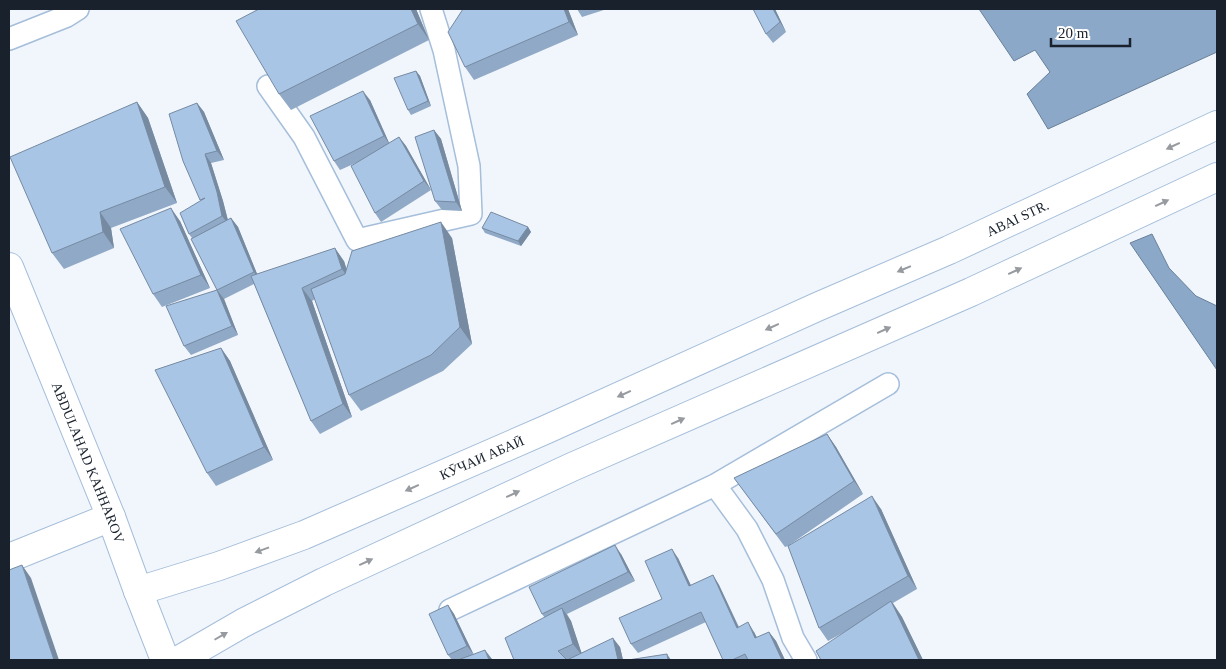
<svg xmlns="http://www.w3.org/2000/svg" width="1226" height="669" viewBox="0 0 1226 669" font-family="Georgia,serif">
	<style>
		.water { fill: #8ba8c8; stroke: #688099 }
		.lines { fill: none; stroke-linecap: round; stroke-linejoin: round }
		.minor-casing { stroke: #a5beda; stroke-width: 24 }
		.tertiary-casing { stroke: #a5beda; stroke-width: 30 }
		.secondary-casing { stroke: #a5beda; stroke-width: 30 }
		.minor { stroke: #fff; stroke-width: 21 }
		.tertiary { stroke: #fff; stroke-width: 28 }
		.secondary { stroke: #fff; stroke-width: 28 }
		.wall { fill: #90a9c6 }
		.shaded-wall { fill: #768aa1 }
		.building { fill: #a8c5e6; stroke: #768aa1 }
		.oneway { fill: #979ba0 }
		.labels { text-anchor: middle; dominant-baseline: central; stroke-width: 4; stroke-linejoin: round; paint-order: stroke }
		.street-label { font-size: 14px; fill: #18212c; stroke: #fff }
	</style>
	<rect width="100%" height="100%" fill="#f1f6fc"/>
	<path class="water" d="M979,9H1217V52L1048,129L1027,94L1050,72L1035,50L1014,61Z
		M1152,234L1169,268L1196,296L1217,306V370L1130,243Z"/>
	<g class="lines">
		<defs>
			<path id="minor" d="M9,39L67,16L78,9
				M268,86L304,137L357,240L471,214L469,166L444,50L431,9
				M715,485L747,529L773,580L793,638L806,660
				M450,610L715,485L888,384"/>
			<path id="tertiary" d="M9,558L111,517"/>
			<g id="secondary">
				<path id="s1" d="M9,267L111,517L138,591L165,660"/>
				<path id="s2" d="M138,591L219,566L304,535L545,430L817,307L949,250L1217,125"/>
				<path d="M179,660L243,623L324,582L572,467L971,292L1217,177"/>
			</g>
		</defs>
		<use href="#minor" class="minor-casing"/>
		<use href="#tertiary" class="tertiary-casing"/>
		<use href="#secondary" class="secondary-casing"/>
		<use href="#minor" class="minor"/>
		<use href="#tertiary" class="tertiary"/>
		<use href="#secondary" class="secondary"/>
	</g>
	<path class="wall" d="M259,9H416L429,40L291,110L279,94Z
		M568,9L578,35L474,80L465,67Z
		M577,9H607L582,17Z
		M775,9L786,32L773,43L766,34Z
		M416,71L420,76L431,106L411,115L408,110Z
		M370,100L389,143L399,137L406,146L431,190L381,222L375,213L358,162L340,170L334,161Z
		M137,102L148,118L177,203L111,228L114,248L64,269L52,253Z
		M197,103L204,112L224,160L211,163L223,201L228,220L231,218L238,227L257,274L344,261L346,269L452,238L472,344L443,371L361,411L349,395L315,299L312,301L352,417L320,434L311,421L254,284L224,299L238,335L191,355L184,346L217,290L192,238L189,234L201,201L183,161Z
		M434,130L441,139L462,211L442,210L435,201Z
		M180,221L210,288L162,307L153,294Z
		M528,227L531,232L521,246L485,233L482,228Z
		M221,348L230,361L273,460L216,486L207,473Z
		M827,434L836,447L863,494L788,546L881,509L917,589L893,603L902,617L923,660H821L848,630L828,641L819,628L788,546L785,547L734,478Z
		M621,554L635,581L567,614L571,621L581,653L620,647L623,660H514L545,618L542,614Z
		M678,558L691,586L713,575L719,585L739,627L754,632L757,638L769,632L776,641L785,660H723L706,622L638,653L631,644L662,599Z
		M448,605L454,614L473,654L492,659V660H452L448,655Z"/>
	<path class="shaded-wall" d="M411,9H416L429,40L418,24Z
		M564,9H568L578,35L569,22Z
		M773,9H775L786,32L780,22Z
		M416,71L420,76L431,106L428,101Z
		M363,91L370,100L390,145L384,136Z
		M137,102L148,118L177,203L165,187Z
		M197,103L204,112L224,160L217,151Z
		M434,130L441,139L462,211L456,202Z
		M399,137L406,146L431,190L424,181Z
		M205,154L211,163L223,201L229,225L222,216Z
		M171,208L180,221L210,288L201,275Z
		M100,212L111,228L114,248L103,232Z
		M231,218L238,227L260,281L254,272Z
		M441,222L452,238L472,344L460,327Z
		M528,227L531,232L521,246L518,241Z
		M335,248L344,261L351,282L342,269Z
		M302,288L312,301L352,417L343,404Z
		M217,290L224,299L238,335L232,326Z
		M221,348L230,361L273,460L264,447Z
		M827,434L836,447L863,494L854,481Z
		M872,496L881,509L917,589L908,576Z
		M615,545L621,554L635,581L628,572Z
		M672,549L678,558L696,596L689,586Z
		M22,565L31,578L59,660H54Z
		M713,575L719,585L743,637L737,628Z
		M891,601L902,617L923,660H919Z
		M448,605L454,614L474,655L467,646Z
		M562,608L571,621L583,657L573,644Z
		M748,622L754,632L762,647L755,638Z
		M769,632L776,641L785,660H782Z
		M613,638L620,647L623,660H618Z
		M485,650L492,659V660H489Z
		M667,654L671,660H668Z"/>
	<path class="building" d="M259,9H411L418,24L279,94L236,21Z
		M463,9H564L569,22L465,67L448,32Z
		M753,9H773L780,22L766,34Z
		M416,71L428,101L408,110L394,78Z
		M363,91L384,136L334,161L310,116Z
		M137,102L165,187L100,212L103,232L52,253L10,157Z
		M197,103L217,151L205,154L217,192L222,216L189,234L180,213L205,198L200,200L183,161L169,114Z
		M434,130L456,202L435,201L415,137Z
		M399,137L424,181L375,213L351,166Z
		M171,208L201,275L153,294L120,229Z
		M491,212L528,227L518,241L482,228Z
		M231,218L254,272L217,290L191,239Z
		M441,222L460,327L431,355L349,395L311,289L345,274L352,251Z
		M335,248L342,269L302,288L343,404L311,421L251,276Z
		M217,290L232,326L184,346L166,306Z
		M221,348L264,447L207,473L155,370Z
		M827,434L854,481L776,534L734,478Z
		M872,496L908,576L819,628L788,546Z
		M615,545L628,572L542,614L529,587Z
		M672,549L689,586L713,575L737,628L748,622L755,638L769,632L782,660H748L745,654L732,660H723L701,612L631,644L619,618L662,599L645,561Z
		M22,565L54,660H9V570Z
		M891,601L919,660H821L816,651Z
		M448,605L467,646L448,655L429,614Z
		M562,608L573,644L558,651L567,660H514L505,638Z
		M613,638L618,660H570L569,659Z
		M485,650L489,660H458Z
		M667,654L668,660H628Z"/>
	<defs><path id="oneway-solid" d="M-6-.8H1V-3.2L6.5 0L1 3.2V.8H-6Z" transform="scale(1.25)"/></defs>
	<g class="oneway">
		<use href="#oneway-solid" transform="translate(1173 146) rotate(155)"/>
		<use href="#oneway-solid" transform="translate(1162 203) rotate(-25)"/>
		<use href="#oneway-solid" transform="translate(904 269) rotate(157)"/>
		<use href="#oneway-solid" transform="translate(1015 271) rotate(-25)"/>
		<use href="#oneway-solid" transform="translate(772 327) rotate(156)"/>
		<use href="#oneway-solid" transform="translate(884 330) rotate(-24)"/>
		<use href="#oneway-solid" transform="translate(624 394) rotate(156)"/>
		<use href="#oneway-solid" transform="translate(678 421) rotate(-24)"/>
		<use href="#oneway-solid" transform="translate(412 488) rotate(156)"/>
		<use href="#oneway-solid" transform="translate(513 494) rotate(-25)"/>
		<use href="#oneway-solid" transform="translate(262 550) rotate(160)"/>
		<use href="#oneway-solid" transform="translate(366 562) rotate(-25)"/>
		<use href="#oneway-solid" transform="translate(221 636) rotate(-30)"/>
	</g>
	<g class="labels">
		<g class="street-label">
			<text stroke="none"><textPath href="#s2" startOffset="956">ABAI STR.</textPath></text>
			<text stroke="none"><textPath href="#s2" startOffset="369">КӮЧАИ АБАӢ</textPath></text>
			<text stroke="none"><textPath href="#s1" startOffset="211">ABDULAHAD KAHHAROV</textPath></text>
		</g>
	</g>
	<rect width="1226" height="669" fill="none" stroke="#18212c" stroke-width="20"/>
	<path d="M1051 38v8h79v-8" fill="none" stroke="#18212c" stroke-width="2.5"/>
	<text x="1058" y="38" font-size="15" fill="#18212c" stroke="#ffffff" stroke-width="4" paint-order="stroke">20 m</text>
</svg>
